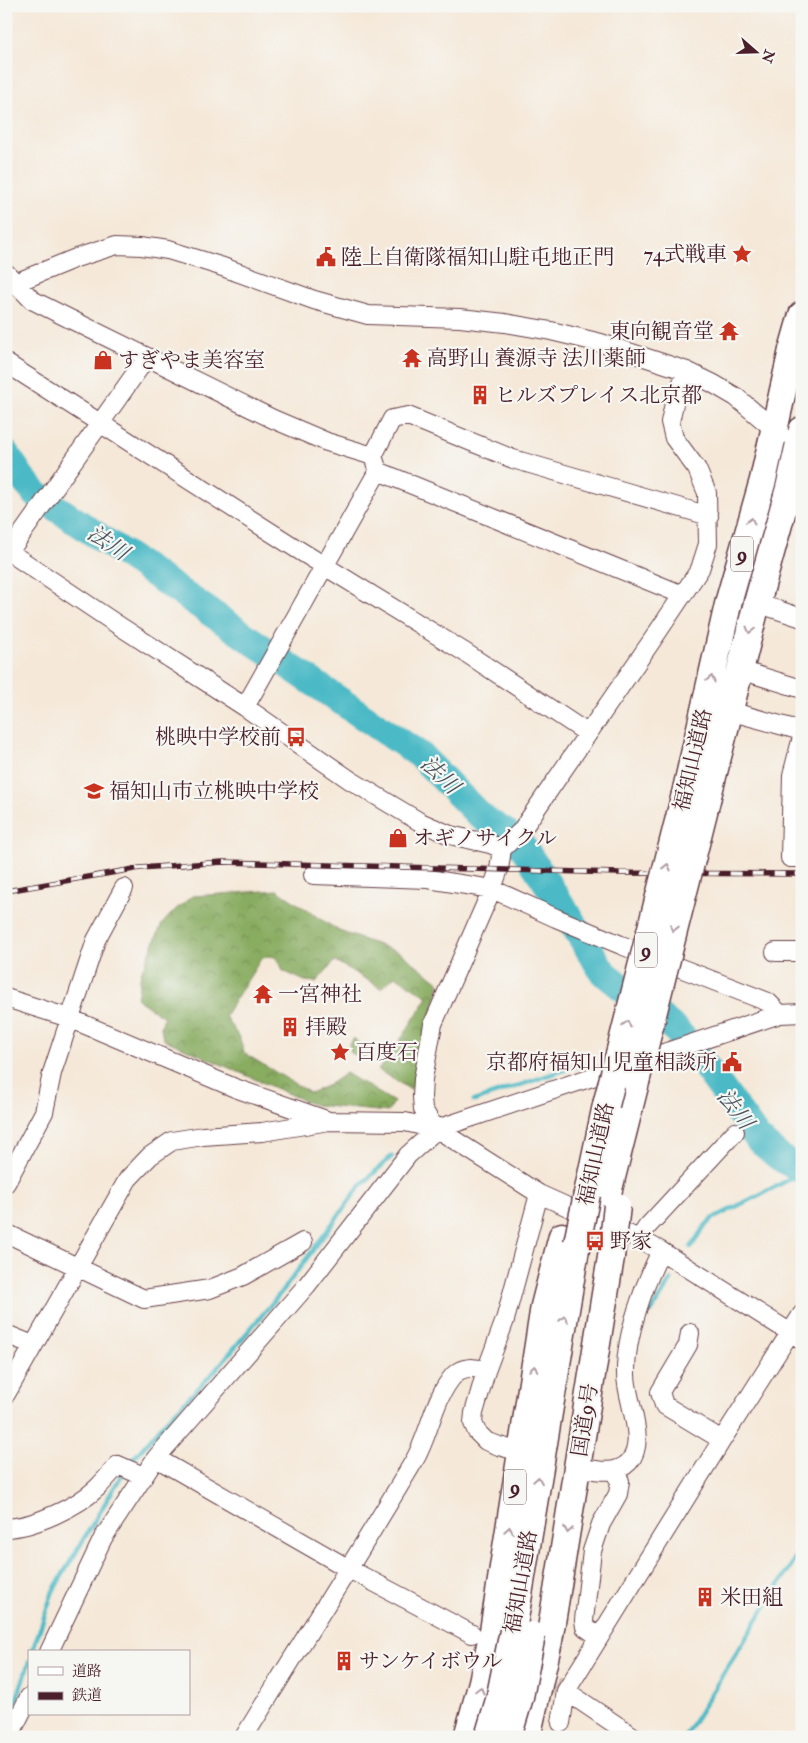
<svg xmlns="http://www.w3.org/2000/svg" width="808" height="1743" viewBox="0 0 808 1743" font-family="'IM FELL Double Pica','Noto Serif JP',serif">
	<style>
		.forest { fill: url(#forest-crowns); stroke: #696646 }
		.lines { fill: none; stroke-linecap: round; stroke-linejoin: round }
		.stream { stroke: #4cbac6; stroke-width: 4.5 }
		.river { stroke: #4cbac6; stroke-width: 28 }
		.minor-tunnel { stroke: #d3c0b5; stroke-width: 18; stroke-dasharray: 18 9; stroke-linecap: butt }
		.minor-casing { stroke: #643d45; stroke-width: 20 }
		.highway-casing { stroke: #643d45; stroke-width: 29 }
		.minor { stroke: #fff; stroke-width: 18 }
		.highway { stroke: #fff; stroke-width: 26 }
		.rail-casing { stroke: #4a1f2b; stroke-width: 5.5 }
		.rail { stroke: #f6f6f2; stroke-width: 4; stroke-dasharray: 11; stroke-linecap: butt }
		.highway-bridge-casing { stroke: #643d45; stroke-width: 29; stroke-linecap: butt }
		.highway-bridge { stroke: #fff; stroke-width: 26 }
		.oneway { stroke: #ae9aa0 }
		.labels { text-anchor: middle; dominant-baseline: central; stroke-width: 4.5; stroke-linejoin: round; paint-order: stroke }
		.shield { fill: #f6f6f2; stroke: #7e6067; stroke-width: 1 }
		.shield-label { font-size: 20px; font-weight: bold; fill: #4a1f2b }
		.poi-label { font-size: 21px; fill: #4a1f2b; stroke: #f6f6f2; text-anchor: start }
		.street-label { font-size: 21px; fill: #4a1f2b; stroke: #f6f6f2 }
		.water-label { font-size: 22px; font-style: italic; fill: #4b5561; stroke: #f6f6f2 }
	</style>
	<defs>
		<pattern id="forest-crowns" width="20" height="18" patternUnits="userSpaceOnUse" patternTransform="scale(1.25)"><rect width="20" height="18" fill="#88ac60"/><path d="M2 6a3 3 0 1 1 6 0M12 15a3 3 0 1 1 6 0" fill="none" stroke="#718b4f"/></pattern>
	</defs>
	<rect width="100%" height="100%" fill="#f6f6f2"/>
	<filter id="ink" filterUnits="userSpaceOnUse"><feTurbulence type="fractalNoise" baseFrequency=".02" numOctaves="2"/><feDisplacementMap in="SourceGraphic" scale="10" xChannelSelector="R" yChannelSelector="G"/><feConvolveMatrix kernelMatrix="1 2 1 2 8 2 1 2 1" color-interpolation-filters="sRGB"/></filter>
	<filter id="wash" filterUnits="userSpaceOnUse"><feTurbulence type="fractalNoise" baseFrequency=".0096" numOctaves="4" result="noise"/><feDisplacementMap in="SourceGraphic" scale="20" xChannelSelector="R" yChannelSelector="G"/><feGaussianBlur stdDeviation="1.12" result="paint"/><feColorMatrix in="noise" values="0 0 0 0 0 0 0 0 0 0 0 0 0 0 0 0 0 1.4 0 .05"/><feComposite in="paint" operator="in"/></filter>
	<g filter="url(#wash)">
		<rect width="100%" height="100%" fill="#f5e8d8"/>
		<path class="forest" d="M277,890L339,931L401,953L440,983L411,1090L378,1070L391,1054L428,997L395,976L381,988L335,961L316,982L305,981L283,971L280,963L275,957L268,956L261,959L225,1016L240,1039L244,1053L310,1093L327,1086L346,1073L394,1102L388,1112L314,1105L163,1039L161,1027L164,1017L137,999L141,973L162,924L175,910L193,896Z
			M354,1038L368,1052L366,1059L351,1053L349,1044Z"/>
		<g class="lines">
			<path class="stream" d="M672,1033L676,1030
				M474,1101L584,1063
				M691,1247L704,1227L712,1219L802,1173
				M651,1312L671,1280
				M128,1465L166,1421L214,1372L284,1289L361,1185L392,1156
				M32,1652L53,1591L124,1471
				M12,1713L29,1662
				M684,1737L802,1548"/>
			<path class="river" d="M6,454L22,478L36,494L420,755L477,813L490,823L502,830L523,847L562,906L603,972L676,1030L695,1052L758,1139L779,1157L802,1170"/>
		</g>
	</g>
	<g filter="url(#ink)">
		<g class="lines">
			<path class="minor-tunnel" d="M532,1670L566,1691"/>
			<defs>
				<path id="minor" d="M6,273L32,300L68,318L273,419L327,442L373,456L378,471L245,707
					M6,289L15,283L76,258L117,245L142,246L168,250L220,266L314,300L368,315L460,318L505,323L551,331L601,343L687,371L712,383L736,397L781,435
					M6,363L297,549L466,653L587,733
					M687,371L675,399L670,422L674,438L697,469L707,493L708,544L700,569L653,639L521,831L502,849L499,869L492,889L433,1024L423,1079L422,1097L423,1109L430,1121L437,1129L539,1194L639,1239L661,1251L802,1340
					M373,456L392,419L408,416L513,459L709,516
					M378,471L683,595
					M6,550L118,625L245,707L350,780L420,822L450,835L490,844L502,849
					M9,552L147,357
					M757,603L802,618
					M740,670L802,689
					M729,711L802,731
					M802,737L792,775L790,858H802
					M313,875L428,879L492,889L556,918L621,945L768,1002L780,1014
					M775,952H802
					M6,998L69,1018L235,1088L326,1120
					M6,1183L44,1112L52,1073L96,940L124,888
					M6,1233L144,1299L210,1289L243,1276L303,1242
					M639,1239L647,1227L735,1132
					M690,1333L688,1345L660,1392L664,1405L722,1440
					M6,1334L33,1345
					M6,1394L128,1179L150,1156L172,1141L203,1136L262,1132L329,1121L405,1122L437,1129
					M521,1452L499,1446L486,1441L477,1432L473,1423L474,1413L486,1371L505,1320L539,1194
					M156,1458L349,1569L472,1634
					M578,1467C594,1470 616,1476 629,1462C648,1441 626,1401 626,1374C625,1336 644,1285 661,1251
					M6,1528C34,1527 77,1507 97,1488C104,1481 111,1473 118,1465L143,1476
					M599,1637L585,1627L584,1620L592,1551L601,1524L618,1494L620,1481L614,1472
					M49,1652L103,1538L156,1458L307,1285L408,1155L437,1129L780,1014L802,1013
					M566,1691L634,1737
					M561,1723L566,1691L722,1440L802,1314
					M9,1737L29,1697
					M244,1737C300,1645 359,1554 414,1461C430,1434 433,1399 454,1375C462,1366 476,1367 486,1371"/>
				<path id="highway" d="M685,794L729,600L763,480L792,350L802,315
					M708,796L757,603L789,488L802,430
					M587,1194L606,1105
					M606,1201L636,1082
					M513,1631L577,1243
					M467,1737L482,1682L493,1631L544,1306L562,1236
					M527,1737L549,1641L611,1257"/>
			</defs>
			<use href="#minor" class="minor-casing"/>
			<use href="#highway" class="highway-casing"/>
			<use href="#minor" class="minor"/>
			<use href="#highway" class="highway"/>
			<defs>
				<path id="rail" d="M6,891L140,868L223,862L619,873L802,874"/>
			</defs>
			<use href="#rail" class="rail-casing"/>
			<use href="#rail" class="rail"/>
			<defs>
				<path id="highway-bridge" d="M636,1082L708,796
					M606,1105L685,794
					M577,1243L587,1194
					M611,1257L617,1206
					M488,1737L499,1700L513,1631
					M508,1737L520,1697L532,1635"/>
			</defs>
			<use href="#highway-bridge" class="highway-bridge-casing"/>
			<use href="#highway-bridge" class="highway-bridge"/>
		</g>
		<defs><path id="oneway-chevron" d="M-2-3.5L2.5 0L-2 3.5" fill="none" stroke-width="1.6" stroke-linecap="round" stroke-linejoin="round" transform="scale(1.25)"/></defs>
		<g class="oneway">
			<use href="#oneway-chevron" transform="translate(751 521) rotate(-75)"/>
			<use href="#oneway-chevron" transform="translate(750 630) rotate(105)"/>
			<use href="#oneway-chevron" transform="translate(711 679) rotate(-77)"/>
			<use href="#oneway-chevron" transform="translate(667 867) rotate(-76)"/>
			<use href="#oneway-chevron" transform="translate(674 928) rotate(104)"/>
			<use href="#oneway-chevron" transform="translate(627 1024) rotate(-75)"/>
			<use href="#oneway-chevron" transform="translate(564 1319) rotate(-81)"/>
			<use href="#oneway-chevron" transform="translate(534 1369) rotate(-81)"/>
			<use href="#oneway-chevron" transform="translate(538 1480) rotate(-81)"/>
			<use href="#oneway-chevron" transform="translate(509 1530) rotate(-81)"/>
			<use href="#oneway-chevron" transform="translate(568 1530) rotate(99)"/>
			<use href="#oneway-chevron" transform="translate(480 1690) rotate(-75)"/>
		</g>
	</g>
	<defs>
		<symbol id="sight-bare" viewBox="-9 -9 18 18"><path d="M0-6L1.8-2.2L6-1.7L2.9 1.2L3.7 5.4L0 3.3L-3.7 5.4L-2.9 1.2L-6-1.7L-1.8-2.2Z" fill="#c8321e" stroke="#f6f6f2" stroke-width="2.5" paint-order="stroke"/></symbol>
		<symbol id="civic-bare" viewBox="-9 -9 18 18"><path d="M-.6-6.5H3V-4.5H.6V-3L4-1V1h2V6H-6V1h2V-1L-.6-3ZM-1.2 2.5V6h2.4V2.5Z" fill="#c8321e" stroke="#f6f6f2" stroke-width="2.5" paint-order="stroke"/></symbol>
		<symbol id="temple-bare" viewBox="-9 -9 18 18"><path d="M0-6L5-2H3V0L6.5 2.5H4V6H1.5V3h-3V6H-4V2.5H-6.5L-3 0V-2H-5Z" fill="#c8321e" stroke="#f6f6f2" stroke-width="2.5" paint-order="stroke"/></symbol>
		<symbol id="shop-bare" viewBox="-9 -9 18 18"><path d="M-5-2.5h2.3a2.7 3.5 0 0 1 5.4 0H5L5.5 6h-11ZM-1.5-2.5h3a1.5 2.3 0 0 0-3 0Z" fill="#c8321e" stroke="#f6f6f2" stroke-width="2.5" paint-order="stroke"/></symbol>
		<symbol id="building-bare" viewBox="-9 -9 18 18"><path d="M-4-6H4V6H1V3H-1V6H-4ZM-2.5-4.3h1.7v1.8h-1.7ZM.8-4.3h1.7v1.8H.8ZM-2.5-1h1.7V.8h-1.7ZM.8-1h1.7V.8H.8Z" fill="#c8321e" stroke="#f6f6f2" stroke-width="2.5" paint-order="stroke"/></symbol>
		<symbol id="bus-bare" viewBox="-9 -9 18 18"><path d="M-5-6H5V4H4V6H2V4H-2V6H-4V4H-5ZM-3.5-4V0h7V-4ZM-3.5 1.2v1.5H-2V1.2ZM2 1.2v1.5H3.5V1.2Z" fill="#c8321e" stroke="#f6f6f2" stroke-width="2.5" paint-order="stroke"/></symbol>
		<symbol id="school-bare" viewBox="-9 -9 18 18"><path d="M0-5L7-2L0 1L-7-2ZM-4 1L0 2.5L4 1V4Q0 6-4 4Z" fill="#c8321e" stroke="#f6f6f2" stroke-width="2.5" paint-order="stroke"/></symbol>
	</defs>
	<g fill-rule="evenodd">
		<use href="#sight-bare" x="728" y="240" width="28" height="28"/>
		<use href="#civic-bare" x="312" y="243" width="28" height="28"/>
		<use href="#temple-bare" x="715" y="317" width="28" height="28"/>
		<use href="#temple-bare" x="398" y="344" width="28" height="28"/>
		<use href="#shop-bare" x="89" y="346" width="28" height="28"/>
		<use href="#building-bare" x="466" y="381" width="28" height="28"/>
		<use href="#bus-bare" x="282" y="723" width="28" height="28"/>
		<use href="#school-bare" x="80" y="777" width="28" height="28"/>
		<use href="#shop-bare" x="384" y="824" width="28" height="28"/>
		<use href="#temple-bare" x="249" y="980" width="28" height="28"/>
		<use href="#building-bare" x="276" y="1013" width="28" height="28"/>
		<use href="#sight-bare" x="326" y="1038" width="28" height="28"/>
		<use href="#civic-bare" x="718" y="1048" width="28" height="28"/>
		<use href="#bus-bare" x="581" y="1227" width="28" height="28"/>
		<use href="#building-bare" x="691" y="1583" width="28" height="28"/>
		<use href="#building-bare" x="330" y="1647" width="28" height="28"/>
	</g>
	<g class="labels">
		<g class="shield">
			<rect x="731" y="536.5" width="22" height="35" rx="4"/>
			<rect x="635" y="932.5" width="22" height="35" rx="4"/>
			<rect x="504" y="1469.5" width="22" height="35" rx="4"/>
		</g>
		<g class="shield-label">
			<text x="742" y="554">9</text>
			<text x="646" y="950">9</text>
			<text x="515" y="1487">9</text>
		</g>
		<g class="poi-label">
			<text x="727" y="254" text-anchor="end">74式戦車</text>
			<text x="341" y="257">陸上自衛隊福知山駐屯地正門</text>
			<text x="714" y="331" text-anchor="end">東向観音堂</text>
			<text x="427" y="358">高野山 養源寺 法川薬師</text>
			<text x="118" y="360">すぎやま美容室</text>
			<text x="495" y="395">ヒルズプレイス北京都</text>
			<text x="281" y="737" text-anchor="end">桃映中学校前</text>
			<text x="109" y="791">福知山市立桃映中学校</text>
			<text x="413" y="838">オギノサイクル</text>
			<text x="278" y="994">一宮神社</text>
			<text x="305" y="1027">拝殿</text>
			<text x="355" y="1052">百度石</text>
			<text x="717" y="1062" text-anchor="end">京都府福知山児童相談所</text>
			<text x="610" y="1241">野家</text>
			<text x="720" y="1597">米田組</text>
			<text x="359" y="1661">サンケイボウル</text>
		</g>
		<g class="street-label">
			<text transform="translate(693 760) rotate(-77)">福知山道路</text>
			<text transform="translate(596 1154) rotate(-78)">福知山道路</text>
			<text transform="translate(585 1420) rotate(-81)">国道9号</text>
			<text transform="translate(521 1582) rotate(-80)">福知山道路</text>
		</g>
		<g class="water-label">
			<text transform="translate(108 543) rotate(34)">法川</text>
			<text transform="translate(440 775) rotate(44)">法川</text>
			<text transform="translate(735 1109) rotate(53)">法川</text>
		</g>
	</g>
	<rect width="808" height="1743" fill="none" stroke="#f6f6f2" stroke-width="25"/>
	<rect x="28" y="1650" width="162" height="65" fill="#f6f6f2" stroke="#b1a0a2"/>
	<rect x="38" y="1667" width="25" height="8" fill="#ffffff" stroke="#b1a0a2"/>
	<text x="72" y="1676" font-size="15" fill="#4a1f2b">道路</text>
	<rect x="38" y="1692" width="25" height="8" fill="#4a1f2b" stroke="#b1a0a2"/>
	<text x="72" y="1700" font-size="15" fill="#4a1f2b">鉄道</text>
	<g transform="translate(756 52) rotate(110)" stroke="#f6f6f2" stroke-width="4" paint-order="stroke">
	<path d="M0-4L9 19L0 12L-9 19Z" fill="#4a1f2b"/>
	<text y="-8" font-size="14" font-weight="bold" text-anchor="middle" fill="#4a1f2b">N</text>
	</g>
</svg>
